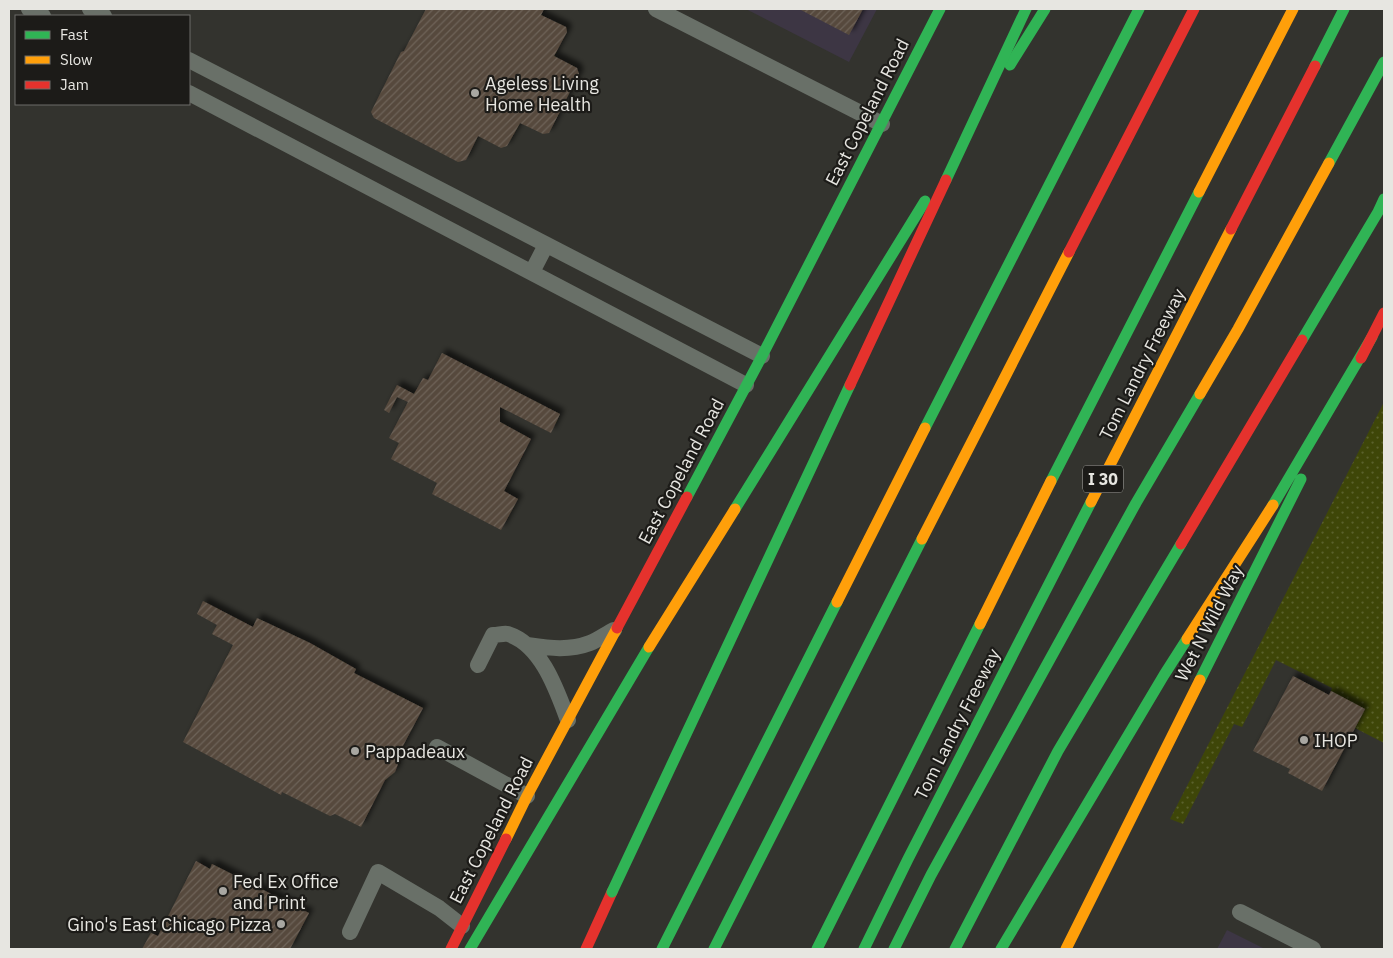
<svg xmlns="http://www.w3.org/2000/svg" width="1393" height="958" viewBox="0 0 1393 958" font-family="'IBM Plex Sans',sans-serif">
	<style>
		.commercial { fill: #3d3644 }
		.grass { fill: url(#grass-dots) }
		.building { fill: url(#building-hatch); filter: url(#shadow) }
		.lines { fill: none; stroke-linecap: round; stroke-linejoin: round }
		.lane { stroke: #697068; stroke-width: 16 }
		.fast { stroke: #30b455; stroke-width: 11 }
		.slow { stroke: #ff9f0a; stroke-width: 11 }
		.jam { stroke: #e5322d; stroke-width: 11 }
		.fast-bridge { stroke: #30b455; stroke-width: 11 }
		.jam-bridge { stroke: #e5322d; stroke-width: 11 }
		.poi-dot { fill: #a8a7a2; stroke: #1c1b18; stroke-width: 2 }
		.labels { text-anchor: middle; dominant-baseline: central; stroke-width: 4.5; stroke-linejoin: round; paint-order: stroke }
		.shield { fill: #1c1b18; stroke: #aaa9a5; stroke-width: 1 }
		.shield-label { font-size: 16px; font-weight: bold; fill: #e7e6e1 }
		.poi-label { font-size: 18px; fill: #e7e6e1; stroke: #1c1b18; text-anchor: start }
		.street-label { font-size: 18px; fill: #e7e6e1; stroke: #1c1b18 }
	</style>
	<defs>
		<pattern id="grass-dots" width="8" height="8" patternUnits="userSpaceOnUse" patternTransform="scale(1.25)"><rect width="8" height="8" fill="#3e4608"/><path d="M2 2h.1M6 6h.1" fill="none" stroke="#5a612c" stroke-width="1.8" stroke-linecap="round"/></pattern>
		<pattern id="building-hatch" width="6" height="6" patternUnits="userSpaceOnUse" patternTransform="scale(1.25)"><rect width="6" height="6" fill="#56493d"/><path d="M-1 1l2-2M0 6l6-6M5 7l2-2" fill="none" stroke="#6e6359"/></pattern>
		<filter id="shadow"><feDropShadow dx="4.5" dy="-4.5" stdDeviation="2.5" flood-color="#0009"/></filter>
	</defs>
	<rect width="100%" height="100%" fill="#33332e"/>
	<path class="commercial" d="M746,9H877L849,62Z
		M1227,930L1265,949H1217Z"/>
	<path class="grass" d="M1384,402V743L1355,728L1365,709L1331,691L1332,688L1276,660L1242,727L1234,724L1183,824L1170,819Z"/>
	<path class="building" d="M426,9H544L541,15L566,27L567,32L554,56L577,68L579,74L549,133L543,134L520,123L507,146L501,148L478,136L466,160L458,162L374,118L371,112L401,52L404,51Z
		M799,9H863L849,35Z
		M442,353L560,414L551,433L500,407V422L531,439L504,491L518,499L501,530L432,494L437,483L391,459L399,443L389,438L408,402L397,397L389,413L384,410L397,385L414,394L423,378L428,380Z
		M203,601L253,627L257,618L310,643L356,669L354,673L423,708L397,757L398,764L395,772L385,780L361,827L335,814L330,816L282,792L281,795L183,742L233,645L212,634L217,625L197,614Z
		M1293,676L1329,695L1331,691L1365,709L1322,791L1288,773L1290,769L1253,751Z
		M196,861L210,869L212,864L309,913L290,949H142L151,933L158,936Z"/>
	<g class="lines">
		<path class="lane" d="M29,9L43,16
			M90,9L104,16
			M656,9L882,124
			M189,60L762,356
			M189,93L746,385
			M532,272L546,245
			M528,645C549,648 569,651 590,643C598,640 606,634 614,630
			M478,665L493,635C498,635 504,633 508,634C542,645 557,691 568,720
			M437,747L527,796
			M1240,912L1313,949
			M350,932L378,872L439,908L462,926"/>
		<path class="fast" d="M1010,65L1045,9
			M1315,66L1344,9
			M1329,163L1384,62
			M1302,340L1378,212L1384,199
			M925,428L1139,9
			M1051,481L1199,192
			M687,497L762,356L940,9
			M1273,505L1372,337
			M735,509L925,201
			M1200,680L1301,479
			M470,949L649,647
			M662,949L837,602
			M714,949L922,539
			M817,949L980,624
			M864,949L908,859L1091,502
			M894,949L931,875L1136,503L1200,394
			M955,949L1058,751L1181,544
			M1001,949L1164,675L1187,639"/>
		<path class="slow" d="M1199,192L1293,9
			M1200,394L1238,329L1329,163
			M1091,502L1231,229
			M922,539L1069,252
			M837,602L925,428
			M980,624L1051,481
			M1187,639L1273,505
			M649,647L735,509
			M506,839L527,796L617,628
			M1066,949L1200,680"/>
		<path class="jam" d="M1231,229L1315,66
			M1069,252L1194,9
			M1361,358L1384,313
			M1181,544L1302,340
			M617,628L687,497
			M451,949L506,839
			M586,949L612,892"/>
		<path class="fast-bridge" d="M946,180L1026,9
			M612,892L850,385"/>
		<path class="jam-bridge" d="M850,385L946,180"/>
	</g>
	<g class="poi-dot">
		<circle cx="475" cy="93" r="5"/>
		<circle cx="1304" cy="740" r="5"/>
		<circle cx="355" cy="751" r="5"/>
		<circle cx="223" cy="891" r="5"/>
		<circle cx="281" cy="924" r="5"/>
	</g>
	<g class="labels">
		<rect class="shield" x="1083" y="465.5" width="40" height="27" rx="4"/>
		<g class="shield-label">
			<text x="1103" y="479">I 30</text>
		</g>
		<g class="poi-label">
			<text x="485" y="83">Ageless Living<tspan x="485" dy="21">Home Health</tspan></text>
			<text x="1314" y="740">IHOP</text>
			<text x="365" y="751">Pappadeaux</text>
			<text x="233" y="881">Fed Ex Office<tspan x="233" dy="21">and Print</tspan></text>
			<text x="271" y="924" text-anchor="end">Gino's East Chicago Pizza</text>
		</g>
		<g class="street-label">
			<text transform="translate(867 112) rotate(-63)">East Copeland Road</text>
			<text transform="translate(1142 364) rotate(-63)">Tom Landry Freeway</text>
			<text transform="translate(681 471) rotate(-62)">East Copeland Road</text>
			<text transform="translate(1209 623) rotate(-63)">Wet N Wild Way</text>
			<text transform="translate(957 724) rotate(-63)">Tom Landry Freeway</text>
			<text transform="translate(491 830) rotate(-63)">East Copeland Road</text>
		</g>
	</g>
	<rect width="1393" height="958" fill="none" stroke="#e7e6e1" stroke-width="20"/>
	<rect x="15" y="15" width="175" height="90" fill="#1c1b18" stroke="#6d6c68"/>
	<rect x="25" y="31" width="25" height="8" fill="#30b455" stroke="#6d6c68"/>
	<text x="60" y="40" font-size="15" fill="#e7e6e1">Fast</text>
	<rect x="25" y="56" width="25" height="8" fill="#ff9f0a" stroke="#6d6c68"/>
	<text x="60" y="65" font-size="15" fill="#e7e6e1">Slow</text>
	<rect x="25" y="81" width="25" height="8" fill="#e5322d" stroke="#6d6c68"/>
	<text x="60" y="90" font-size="15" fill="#e7e6e1">Jam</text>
</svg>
